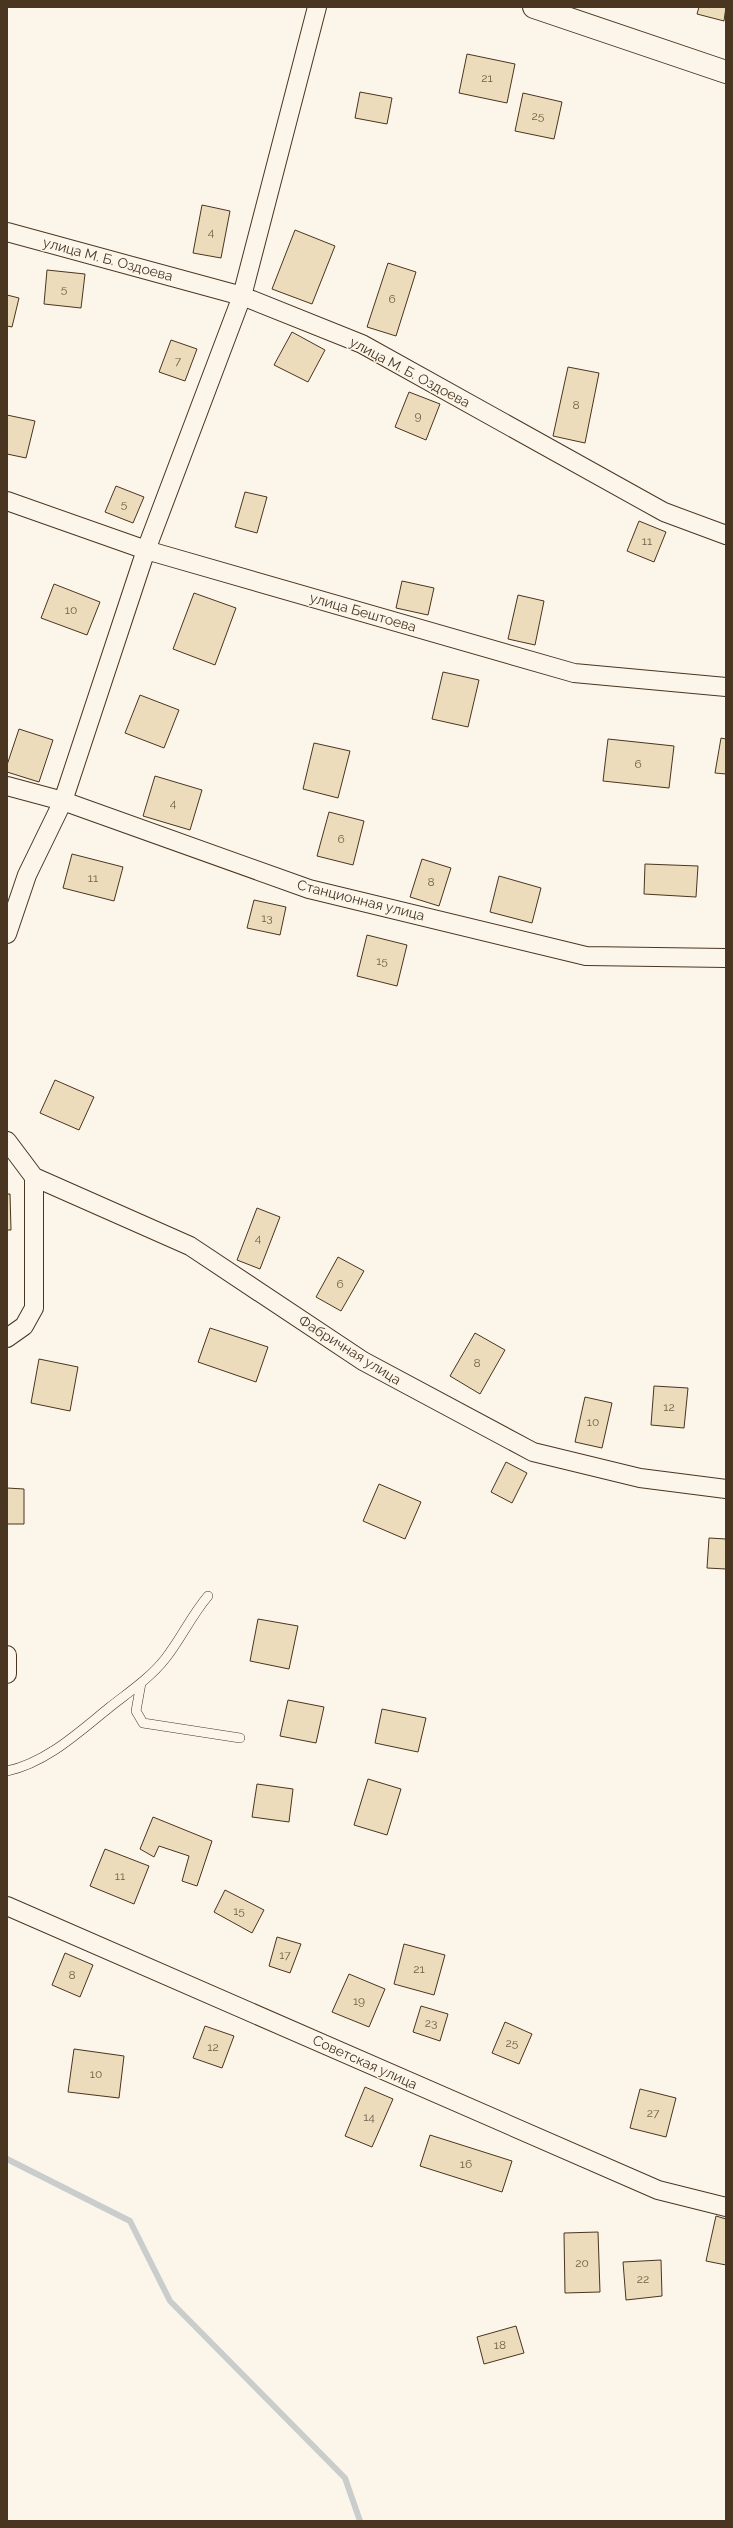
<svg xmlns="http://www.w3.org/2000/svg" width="733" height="2528" viewBox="0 0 733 2528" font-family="Raleway,sans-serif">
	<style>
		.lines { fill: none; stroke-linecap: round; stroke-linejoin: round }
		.stream { stroke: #c9cecd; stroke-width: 6 }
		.building { fill: #ecdcbc; stroke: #4a3520 }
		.lane-casing { stroke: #4a3520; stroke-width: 10 }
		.street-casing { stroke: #4a3520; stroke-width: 20 }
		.primary-casing { stroke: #4a3520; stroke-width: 24 }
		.lane { stroke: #fbf6e9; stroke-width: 9 }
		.street { stroke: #fbf6e9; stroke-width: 18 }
		.primary { stroke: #fbf6e9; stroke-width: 22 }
		.labels { text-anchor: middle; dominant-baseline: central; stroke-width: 3; stroke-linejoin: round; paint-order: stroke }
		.number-label { font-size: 12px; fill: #725f47 }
		.street-label { font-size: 14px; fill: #4a3520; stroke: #fbf6e9 }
	</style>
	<rect width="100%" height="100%" fill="#fbf6e9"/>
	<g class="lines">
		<path class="stream" d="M7,2159L130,2221L170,2301L345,2478L360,2521"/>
	</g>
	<path class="building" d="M699,7H726L724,21L697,14Z
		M467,54L515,64L507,103L459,93Z
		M360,92L392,98L387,124L355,118Z
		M523,93L562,102L554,139L515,131Z
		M202,205L230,211L221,258L193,253Z
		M295,230L335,246L312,304L272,289Z
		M388,263L416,272L396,336L367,327Z
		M47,270L85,274L81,308L44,304Z
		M7,295L19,298L12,327L7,326Z
		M292,332L325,350L308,382L274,365Z
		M171,340L197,349L185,381L159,372Z
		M568,367L599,373L585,443L553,436Z
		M409,392L440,404L426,440L395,427Z
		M7,415L35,421L26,458L7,454Z
		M116,486L144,497L133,523L105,512Z
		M245,492L267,497L257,533L235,527Z
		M639,521L666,532L654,562L627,551Z
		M402,581L434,588L428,615L396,608Z
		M54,584L100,602L87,635L41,618Z
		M194,593L236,608L215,665L173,649Z
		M518,595L544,601L535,645L508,639Z
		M443,672L479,680L468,727L432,719Z
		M140,695L179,710L164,748L125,733Z
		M19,729L53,740L39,782L7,772V765Z
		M721,738L726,739V774L715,773Z
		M608,739L674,746L669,788L603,781Z
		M314,743L350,751L338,798L303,789Z
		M155,776L202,790L190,830L143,816Z
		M329,812L364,821L353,865L317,856Z
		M72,854L123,867L114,901L63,888Z
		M422,859L451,868L439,906L410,897Z
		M645,864L698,866L696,897L644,894Z
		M499,876L541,888L532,923L490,912Z
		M254,900L286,907L280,935L247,928Z
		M367,935L407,945L397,986L357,976Z
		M55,1080L94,1097L79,1130L40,1113Z
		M7,1194H10L11,1230H7Z
		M257,1208L280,1217L260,1269L237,1260Z
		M338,1257L364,1271L341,1311L316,1297Z
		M210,1328L268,1347L256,1382L198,1362Z
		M475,1333L505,1350L480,1394L450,1376Z
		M39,1359L78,1367L70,1411L31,1403Z
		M654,1386L688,1388L684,1428L651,1425Z
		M585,1397L612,1403L602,1448L575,1442Z
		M506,1462L527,1473L512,1503L491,1492Z
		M379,1484L421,1502L405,1539L363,1521Z
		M7,1488L24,1489V1524H7Z
		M709,1538L726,1539V1569L707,1568Z
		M258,1619L298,1626L289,1669L250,1661Z
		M288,1700L324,1707L316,1743L280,1736Z
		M382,1709L426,1718L418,1752L375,1743Z
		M368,1779L401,1789L387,1835L354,1825Z
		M257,1784L293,1789L289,1822L252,1817Z
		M153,1817L212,1841L197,1886L182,1881L189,1856L159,1846L154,1857L140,1849Z
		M105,1849L149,1866L134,1904L90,1886Z
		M225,1890L264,1910L252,1933L214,1912Z
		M277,1937L301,1944L290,1973L269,1966Z
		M404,1944L445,1955L434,1995L394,1984Z
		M65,1953L93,1965L80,1997L52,1985Z
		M349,1974L385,1989L369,2027L332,2012Z
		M421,2006L448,2014L440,2041L413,2032Z
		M505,2022L532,2034L519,2064L492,2053Z
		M205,2026L234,2036L222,2068L193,2058Z
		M74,2049L124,2056L119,2098L68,2092Z
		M365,2087L393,2099L372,2147L345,2136Z
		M640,2089L676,2098L666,2137L630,2128Z
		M430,2135L512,2161L502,2192L420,2166Z
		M716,2216L726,2219V2265L706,2261Z
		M598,2232L600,2292L565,2293L564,2233Z
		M661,2260L662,2296L626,2300L623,2262Z
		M516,2326L524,2353L484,2364L477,2337Z"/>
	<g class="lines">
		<defs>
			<path id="lane" d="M141,1683L136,1711L143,1723L240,1738
				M7,1771C46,1763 79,1732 110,1707C129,1692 150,1678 165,1659C181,1639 191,1616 208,1596"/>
			<path id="street" d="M7,232L242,296L362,344L664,512L726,535
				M7,501L146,550L574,673L726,687
				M7,786L63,801L309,889L586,956L726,958
				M7,934L27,875L63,801L146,550L242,296L317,7
				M7,1141L34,1177L190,1246L363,1361L533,1452L640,1478L726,1489
				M7,1338L24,1326L34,1308V1177
				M7,1655V1674
				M7,1906L658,2190L726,2207"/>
			<path id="primary" d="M534,7L726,72"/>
		</defs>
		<use href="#lane" class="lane-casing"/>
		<use href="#street" class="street-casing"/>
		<use href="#primary" class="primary-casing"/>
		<use href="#lane" class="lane"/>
		<use href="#street" class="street"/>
		<use href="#primary" class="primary"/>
	</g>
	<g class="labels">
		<g class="number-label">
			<text x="487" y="78">21</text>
			<text x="538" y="116">25</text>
			<text x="211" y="232">4</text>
			<text x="64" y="289">5</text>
			<text x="392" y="299">6</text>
			<text x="178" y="361">7</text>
			<text x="576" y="405">8</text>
			<text x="418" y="416">9</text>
			<text x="124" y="504">5</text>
			<text x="647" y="541">11</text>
			<text x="71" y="610">10</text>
			<text x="638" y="764">6</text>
			<text x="173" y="803">4</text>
			<text x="341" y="839">6</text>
			<text x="93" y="878">11</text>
			<text x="431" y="882">8</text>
			<text x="267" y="918">13</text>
			<text x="382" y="961">15</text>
			<text x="258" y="1238">4</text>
			<text x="340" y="1284">6</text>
			<text x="477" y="1363">8</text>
			<text x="669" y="1407">12</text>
			<text x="593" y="1422">10</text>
			<text x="120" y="1876">11</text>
			<text x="239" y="1911">15</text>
			<text x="285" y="1955">17</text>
			<text x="419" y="1969">21</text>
			<text x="72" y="1975">8</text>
			<text x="359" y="2001">19</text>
			<text x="431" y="2023">23</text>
			<text x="512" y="2043">25</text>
			<text x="213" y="2047">12</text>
			<text x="96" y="2074">10</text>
			<text x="653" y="2113">27</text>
			<text x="369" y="2117">14</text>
			<text x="466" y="2164">16</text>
			<text x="582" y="2263">20</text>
			<text x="643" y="2279">22</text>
			<text x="500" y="2345">18</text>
		</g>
		<g class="street-label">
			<text transform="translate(108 259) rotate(15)">улица М. Б. Оздоева</text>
			<text transform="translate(410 372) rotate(28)">улица М. Б. Оздоева</text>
			<text transform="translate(363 612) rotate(16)">улица Бештоева</text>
			<text transform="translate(361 900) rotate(14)">Станционная улица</text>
			<text transform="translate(350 1350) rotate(32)">Фабричная улица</text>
			<text transform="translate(365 2062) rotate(24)">Советская улица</text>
		</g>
	</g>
	<rect width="733" height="2528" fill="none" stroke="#4a3520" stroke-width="16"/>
</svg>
